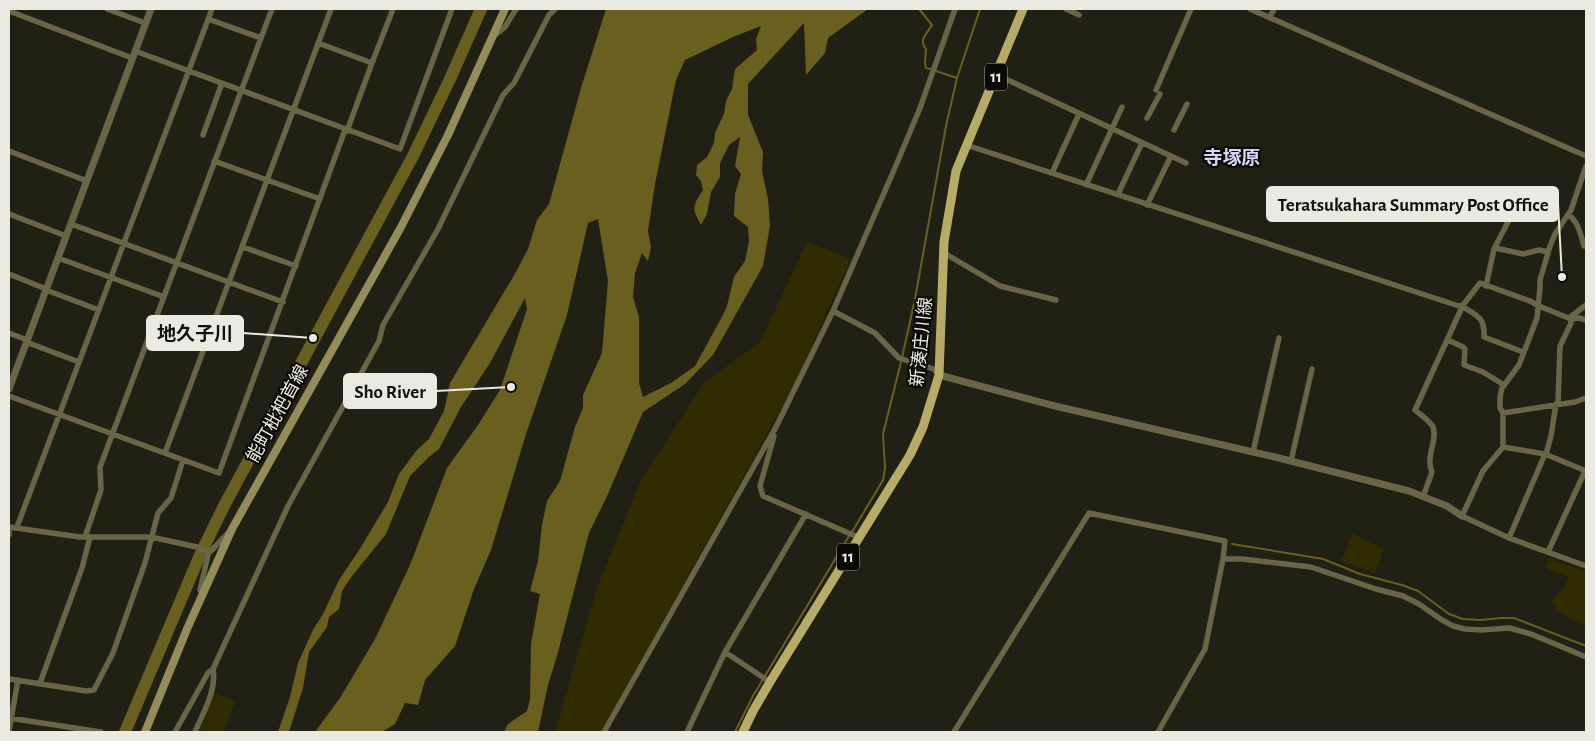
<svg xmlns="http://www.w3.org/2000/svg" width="1595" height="741" viewBox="0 0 1595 741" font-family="'Alegreya Sans','Noto Sans JP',sans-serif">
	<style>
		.green { fill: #312b02 }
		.water { fill: #696020; fill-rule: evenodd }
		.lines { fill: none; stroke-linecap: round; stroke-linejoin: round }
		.stream { stroke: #696020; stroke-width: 2 }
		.river { stroke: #696020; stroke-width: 12 }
		.minor { stroke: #6a6546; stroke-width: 5.5 }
		.tertiary { stroke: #6a6546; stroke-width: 7 }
		.secondary { stroke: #958d59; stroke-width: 8 }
		.primary { stroke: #b6ac68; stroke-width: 9 }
		.labels { text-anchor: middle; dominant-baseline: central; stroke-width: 4.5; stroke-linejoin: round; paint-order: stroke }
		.shield { fill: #0a0905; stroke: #a8a6a0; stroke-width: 1 }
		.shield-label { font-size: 16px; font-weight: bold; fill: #ebeae2 }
		.street-label { font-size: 18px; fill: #ebeae2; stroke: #0a0905 }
		.neighbourhood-label { font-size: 19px; font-weight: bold; fill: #d3d6f4; stroke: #0a0905 }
		.leader { fill: none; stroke: #ebeae2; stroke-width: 2 }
		.callout-dot { fill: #ebeae2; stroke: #0a0905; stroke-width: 2 }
		.callout { fill: #ebeae2; stroke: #ebeae2; stroke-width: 2 }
		.callout-label { font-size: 19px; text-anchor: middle; font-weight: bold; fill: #111 }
	</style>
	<rect width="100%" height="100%" fill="#212014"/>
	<path class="green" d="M807,242L851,259L794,385L612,713L602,732H555L598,585L641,480L704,383L760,342Z
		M1353,533L1383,549L1375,573L1341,561Z
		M1549,558L1586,572V627L1554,609L1557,605L1551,602L1564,587L1569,577L1545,568Z
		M215,693L235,701L224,732H199Z"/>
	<path class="water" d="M606,9H868L828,38L825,53L806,75L804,23L748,84V115L763,152L762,171L768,199L770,226L763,266L713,355L685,384L643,412L608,494L589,533L557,656L548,685L538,732H504L508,724L527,711L530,699L531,644L540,594L530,591L538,561L542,525L547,501L560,481L575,427L583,408V395L602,353L608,281L598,219L588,223L567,315L526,434L491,550L474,589L455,646L425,680L418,705L405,703L395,724L382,732H315L340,698L375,639L410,565L447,468L478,425L500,390L527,309L525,298L490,363L461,407L439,449L430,456L410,476L386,534L352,576L342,591L339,609L329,617L327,627L309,652L303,688L289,732H278L290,697L298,663L313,630L323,614L339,580L361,547L388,502L399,474L417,450L429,439L444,411L450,383L516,272L528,249L537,220L549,204L581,88ZM761,26L756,39L757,50L735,69L732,89L726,101L724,114L715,133L714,143L707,157L697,165L696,175L701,181L703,190C692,206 692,209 701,225L707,214L711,192L720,177V163L729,145L740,137L735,166L741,174L735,194L734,216L748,227L749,241L745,261L734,277L727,306L722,317L695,366L671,383L643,397L639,383V317L633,297L635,273L642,253L648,261L651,247L648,231L655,184L676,80L685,60L733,37Z"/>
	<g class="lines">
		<path class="stream" d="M919,9L932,25C927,34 918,40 926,49L925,63L926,68L931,69
			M936,71L957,78
			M852,532L883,480L885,468L883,434L901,362L915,299L946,126L957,78L980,9
			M1232,544L1323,559L1360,574L1402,585L1418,591L1449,614L1463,619L1480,620L1501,618H1514L1586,646
			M735,732L753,696L849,536"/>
		<path class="river" d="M125,732L200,555L225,504L413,156L450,79L481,9"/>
		<path class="minor" d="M107,9L145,23
			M1066,9L1079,15
			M1250,9L1586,156
			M9,11L132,58
			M1270,17L1274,9
			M495,35L505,27L516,9
			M261,38L272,9
			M318,43L372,63L347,131
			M135,51L400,149L452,9
			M372,63L393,9
			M997,75L1186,163
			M1156,90L1191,9
			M1147,118L1160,94
			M1174,130L1187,104
			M203,135L222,83
			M966,145L1459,306L1463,305L1480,283L1530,301L1539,306L1571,319L1579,318L1586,320
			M9,151L87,181
			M214,161L320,199
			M1586,166L1571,210L1555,234L1550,246L1540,280V288L1537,318L1519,365L1502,388L1500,397V408L1503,413V447L1483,471L1462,516L1509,538L1586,566
			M1052,173L1079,114
			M1086,185L1122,107
			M1118,194L1142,143
			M1460,201L1510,218L1494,249L1486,286
			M1147,205L1171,156
			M9,214L66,236
			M1568,215C1578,220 1581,236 1584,246H1586
			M71,224L283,302
			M243,247L296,266
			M1495,248L1523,254L1539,250L1548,252
			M944,253L1000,286L1056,300
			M58,258L164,297
			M9,274L46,289
			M46,290L99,310
			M1463,307C1478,316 1485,318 1484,337L1523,352
			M833,311L875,333L899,358L934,369L938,374
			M1569,318L1586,305
			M9,333L27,340
			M1448,340L1463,347L1465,349L1464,365L1483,372L1504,385
			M26,342L79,362
			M9,396L219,473L345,130
			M1558,404L1560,346L1571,323V319
			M1503,413L1575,402L1586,398
			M774,436L760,486L763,496L860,538
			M1503,447L1545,454L1586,471
			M1253,452L1279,338
			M165,453L331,9
			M1546,454L1551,436L1556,404
			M1291,461L1312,369
			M1423,497L1432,472C1425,457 1438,440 1433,427C1430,421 1421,415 1415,410L1463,305
			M9,527L80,537H151L197,547L205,551H211L228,533
			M17,527L212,9
			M9,535V527
			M85,537L101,490L100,467L261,38L208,19
			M1509,538L1545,454
			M1548,552L1585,471
			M1223,559H1242L1311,567L1376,589L1403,596L1419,604L1442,620L1453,626L1465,629L1481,630L1509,628L1531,634L1586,657
			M203,594L200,590L209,551
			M725,652L770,682
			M9,679L86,691L94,690L113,653L145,563L158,513L171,498L183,460
			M40,683L82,568L90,537
			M9,718L101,732
			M9,731L18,680
			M175,732L208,673L213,669
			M195,732C203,713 217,690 213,669L288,506L379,341L383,325L438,229L503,95L514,83L549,15L555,9
			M604,732L776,427L833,311L897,163L920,108L955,9
			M687,732L725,652L806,514
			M954,732L1089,513L1225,541L1223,559L1205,649L1158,732"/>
		<path class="tertiary" d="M939,375L1055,406L1275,457L1409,491L1447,506L1462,516
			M9,389L151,9"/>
		<path class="secondary" d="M145,732L187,629L232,529L401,227L448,135L505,9"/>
		<path class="primary" d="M743,732L753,711L770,682L910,455L923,427L939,375L944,242L956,171L1023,9"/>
	</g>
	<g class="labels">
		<g class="shield">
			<rect x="985" y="63.5" width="22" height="27" rx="4"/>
			<rect x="837" y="543.5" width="22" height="27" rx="4"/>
		</g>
		<g class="shield-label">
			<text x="996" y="77">11</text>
			<text x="848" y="557">11</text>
		</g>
		<g class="street-label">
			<text transform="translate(922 342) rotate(-84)">新湊庄川線</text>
			<text transform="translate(278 414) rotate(-61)">能町枇杷首線</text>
		</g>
		<g class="neighbourhood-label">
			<text x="1232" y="158">寺塚原</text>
		</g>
	</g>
	<path class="leader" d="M1562 277L1558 204M313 338L243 333M511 387L436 391"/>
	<g class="callout-dot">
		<circle cx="1562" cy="277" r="5"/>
		<circle cx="313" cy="338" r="5"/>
		<circle cx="511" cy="387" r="5"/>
	</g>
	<g class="callout">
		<rect x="1267" y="187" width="291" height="34" rx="5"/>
		<rect x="147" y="316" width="96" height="34" rx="5"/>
		<rect x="344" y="374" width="92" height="34" rx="5"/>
	</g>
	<g class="callout-label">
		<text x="1413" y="211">Teratsukahara Summary Post Office</text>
		<text x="195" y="340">地久子川</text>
		<text x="390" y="398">Sho River</text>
	</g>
	<rect width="1595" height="741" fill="none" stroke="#ebeae2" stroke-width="20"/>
</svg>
